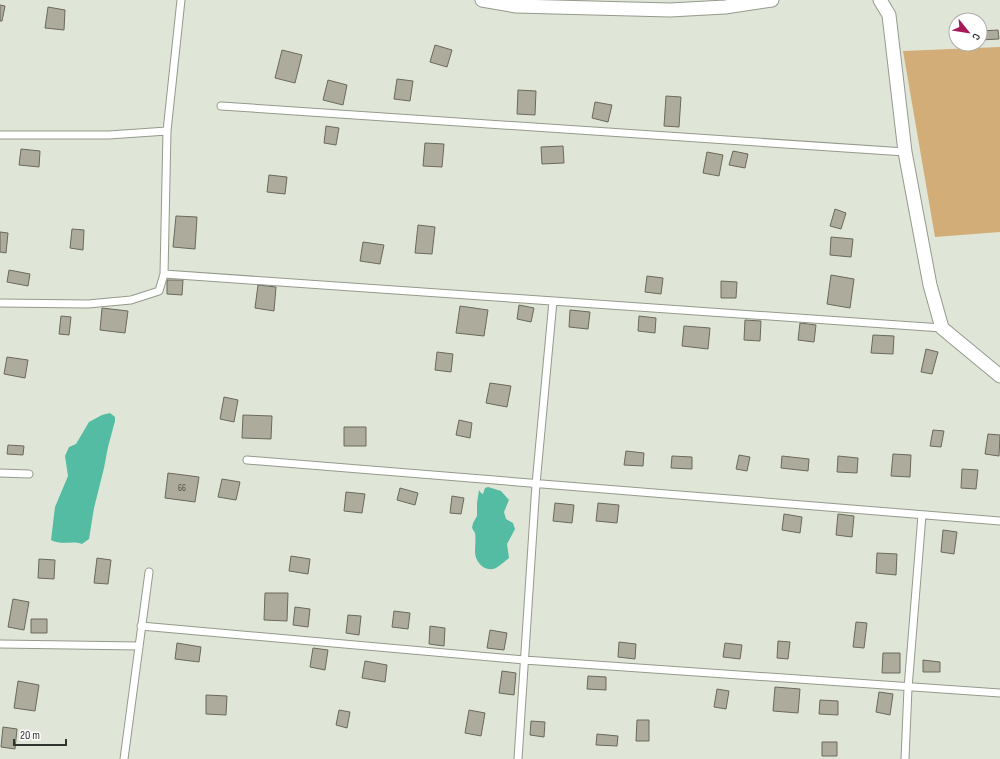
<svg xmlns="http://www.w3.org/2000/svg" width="1000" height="759" viewBox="0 0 1000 759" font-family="'Sofia Sans Condensed',sans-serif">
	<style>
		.green { fill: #d3ad78 }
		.water { fill: #53bca3 }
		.building { fill: #adab9c; stroke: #6a695b }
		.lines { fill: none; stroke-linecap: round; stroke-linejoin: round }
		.service-casing { stroke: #949a8c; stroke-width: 9 }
		.minor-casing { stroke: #949a8c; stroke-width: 15 }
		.service { stroke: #fff; stroke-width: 7 }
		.minor { stroke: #fff; stroke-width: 13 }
		.labels { text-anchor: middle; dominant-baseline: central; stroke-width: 3.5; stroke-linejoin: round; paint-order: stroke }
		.number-label { font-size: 9px; fill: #51524a }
	</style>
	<rect width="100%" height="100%" fill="#e0e6d7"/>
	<path class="green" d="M1000,47V232L935,237L903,51Z"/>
	<path class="water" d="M110,413L115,417V421L108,447L104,468L94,508L89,539L82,544C71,540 63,546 51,540L55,507L68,476L65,456L69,447L76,444L89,422L102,415Z
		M488,487L501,491L509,500L504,512L506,519L513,523L515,529L507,544L509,558C505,561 501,565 496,568C485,573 475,562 475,552C475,546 476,539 475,533L472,528L473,523L477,516V503L479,490L481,493L483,494L485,488Z"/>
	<path class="building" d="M0,5L5,6L2,21H0Z
		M48,7L65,10L64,30L45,28Z
		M998,30L999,39L980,40V31Z
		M435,45L452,50L447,67L430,62Z
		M282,50L302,55L295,83L275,78Z
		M397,79L413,81L410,101L394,99Z
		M328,80L347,85L343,105L323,100Z
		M518,90L536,91L535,115L517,114Z
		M666,96L681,97L679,127L664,126Z
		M595,102L612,105L608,122L592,118Z
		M326,126L339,128L336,145L324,143Z
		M425,143L444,144L442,167L423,166Z
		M563,146L564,163L542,164L541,147Z
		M21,149L40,151L39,167L19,165Z
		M733,151L748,154L745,168L729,165Z
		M707,152L723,155L719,176L703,173Z
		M269,175L287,177L285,194L267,192Z
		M835,209L846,213L841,229L830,226Z
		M176,216L197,217L195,249L173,247Z
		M418,225L435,227L432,254L415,253Z
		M72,229L84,230L83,250L70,248Z
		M0,232L8,233L6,253L0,252Z
		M831,237L853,239L851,257L830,255Z
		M363,242L384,245L380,264L360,261Z
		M9,270L30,274L28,286L7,282Z
		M831,275L854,279L850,308L827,304Z
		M647,276L663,278L661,294L645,292Z
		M167,280H183L182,295L167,294Z
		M721,281L737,282L736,298H721Z
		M258,285L276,287L274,311L255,308Z
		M519,305L534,308L531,322L517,319Z
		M460,306L488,310L484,336L456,333Z
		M102,308L128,311L125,333L100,330Z
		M570,310L590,312L588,329L569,327Z
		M61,316L71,317L69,335L59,334Z
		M639,316L656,318L655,333L638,331Z
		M745,320L761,321L760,341L744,340Z
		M800,323L816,325L814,342L798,340Z
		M684,326L710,328L708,349L682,346Z
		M873,335L894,336L893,354L871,353Z
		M926,349L938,352L932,374L921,372Z
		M437,352L453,354L451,372L435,370Z
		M7,357L28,360L25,378L4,374Z
		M490,383L511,386L507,407L486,403Z
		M224,397L238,400L234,422L220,419Z
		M243,415L272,416L271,439L242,438Z
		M459,420L472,423L470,438L456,435Z
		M344,427H366V446H344Z
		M933,430L944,431L941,447L930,446Z
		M988,434L1000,435L999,456L985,454Z
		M8,445L24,446L23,455L7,454Z
		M626,451L644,453L643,466L624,465Z
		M893,454L911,455L910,477L891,476Z
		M739,455L750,457L747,471L736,469Z
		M672,456L692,457V469L671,468Z
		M782,456L809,459L808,471L781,468Z
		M838,456L858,458L857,473L837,472Z
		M962,469L978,470L976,489L961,488Z
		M168,473L199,477L195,502L165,498Z
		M222,479L240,482L236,500L218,497Z
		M400,488L418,493L415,505L397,500Z
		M346,492L365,494L362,513L344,511Z
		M452,496L464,498L461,514L450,513Z
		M555,503L574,505L572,523L553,521Z
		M598,503L619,505L617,523L596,521Z
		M784,514L802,517L800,533L782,530Z
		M838,514L854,516L852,537L836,535Z
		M943,530L957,532L954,554L941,552Z
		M877,553L897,554L896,575L876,573Z
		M291,556L310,559L308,574L289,571Z
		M97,558L111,560L108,584L94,583Z
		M39,559L55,560L54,579L38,578Z
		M265,593H288L287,621L264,620Z
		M13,599L29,602L24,630L8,627Z
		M295,607L310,609L308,627L293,625Z
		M394,611L410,613L408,629L392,627Z
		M348,615L361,616L359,635L346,633Z
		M31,619H47V633H31Z
		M856,622L867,623L864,648L853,647Z
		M430,626L445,628L444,646L429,644Z
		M490,630L507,633L504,650L487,648Z
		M778,641L790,642L788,659L777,658Z
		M619,642L636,644L635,659L618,657Z
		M177,643L201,647L199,662L175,659Z
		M725,643L742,645L740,659L723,657Z
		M313,648L328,650L325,670L310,667Z
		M883,653H900V673H882Z
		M923,660L940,662V672H923Z
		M365,661L387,665L385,682L362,678Z
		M502,671L516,673L514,695L499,693Z
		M588,676L606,677V690L587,689Z
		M18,681L39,685L35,711L14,708Z
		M775,687L800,689L798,713L773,711Z
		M717,689L729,691L726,709L714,707Z
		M879,692L893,694L890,715L876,712Z
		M206,695L227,696L226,715L206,714Z
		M820,700L838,701V715L819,714Z
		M339,710L350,712L347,728L336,725Z
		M469,710L485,713L481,736L465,733Z
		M637,720H649V741H636Z
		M531,721L545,722L544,737L530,735Z
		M3,727L17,729L15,749L1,747Z
		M597,734L618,736L617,746L596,745Z
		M822,742H837V756H822Z"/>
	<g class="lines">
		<defs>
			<path id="service" d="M221,106L905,152
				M0,135H109L167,131
				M164,274L942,328
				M0,303L88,304L131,300L159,291L164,274L167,131L181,0
				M247,460L1000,521
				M0,473L29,474
				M141,626L524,660L1000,693
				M0,644L139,646
				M124,759L149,572
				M518,759L536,484L553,301
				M905,759L908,688L922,515"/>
			<path id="minor" d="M482,0L516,6L670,10L725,7L772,0
				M880,0L889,15L905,152L930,285L942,328L1000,376"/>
		</defs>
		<use href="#service" class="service-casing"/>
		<use href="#minor" class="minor-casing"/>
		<use href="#service" class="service"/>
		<use href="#minor" class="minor"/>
	</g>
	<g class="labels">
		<g class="number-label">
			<text x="182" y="488">66</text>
		</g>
	</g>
	<g transform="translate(968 32) rotate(120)"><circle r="19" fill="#ffffff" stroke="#adaeac"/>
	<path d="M0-3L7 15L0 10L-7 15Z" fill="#a61858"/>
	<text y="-6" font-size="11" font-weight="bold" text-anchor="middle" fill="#32342f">С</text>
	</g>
	<path d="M14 739v6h52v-6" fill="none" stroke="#32342f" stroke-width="2"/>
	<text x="20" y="739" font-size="12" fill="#32342f" stroke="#ffffff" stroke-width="3" paint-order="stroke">20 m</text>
</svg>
